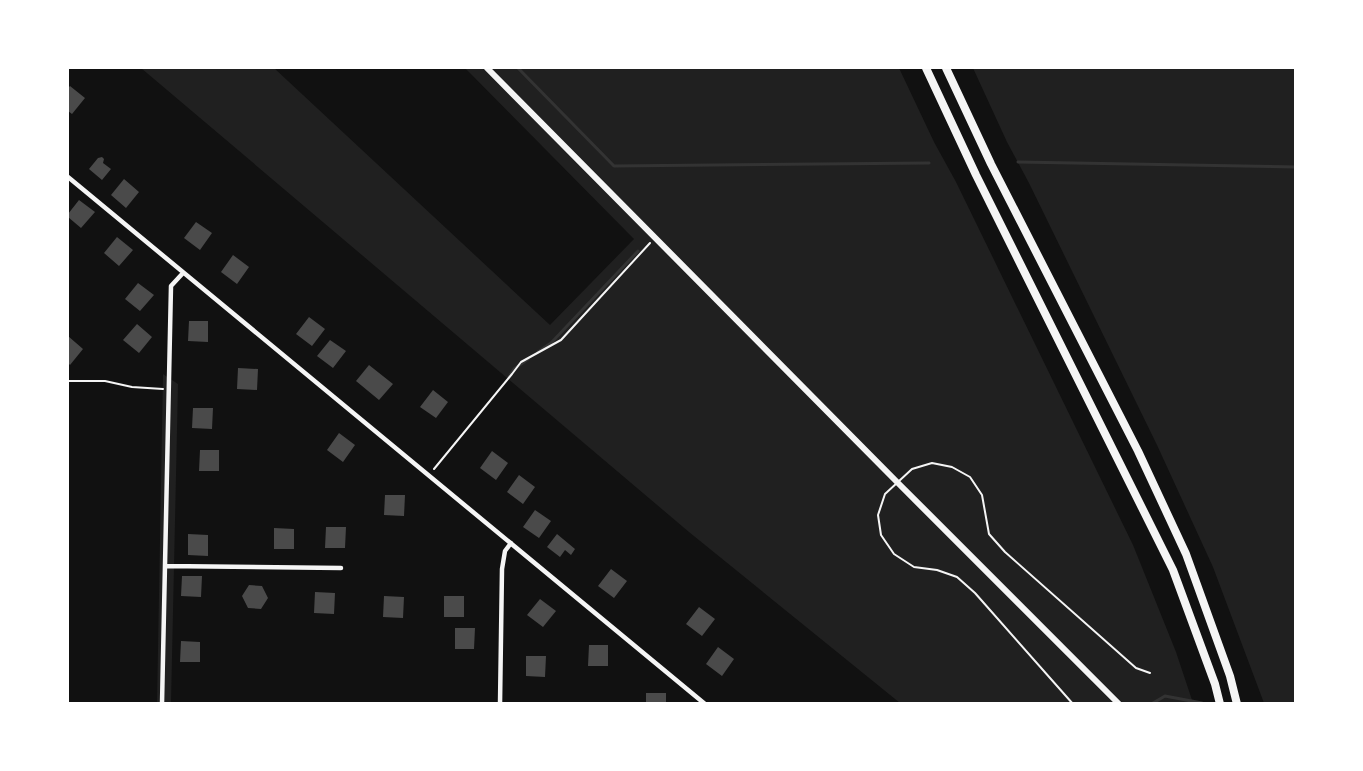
<svg xmlns="http://www.w3.org/2000/svg" width="1363" height="771" viewBox="0 0 1363 771" font-family="'Public Sans',sans-serif">
	<style>
		.green { fill: #202020 }
		.lines { fill: none; stroke-linecap: round; stroke-linejoin: round }
		.stream { stroke: #333; stroke-width: 3 }
		.building { fill: #4a4a4a }
		.path { stroke: #f5f5f5; stroke-width: 2 }
		.service { stroke: #f5f5f5; stroke-width: 2 }
		.minor { stroke: #f5f5f5; stroke-width: 4.5 }
		.tertiary { stroke: #f5f5f5; stroke-width: 6 }
		.trunk { stroke: #f5f5f5; stroke-width: 8 }
	</style>
	<rect width="100%" height="100%" fill="#111"/>
	<path class="green" d="M141,68H274L550,325L634,239L465,68H899L934,142L956,182L1133,545L1176,652L1193,703H900L689,532Z
		M973,68H1295V703H1264L1213,567L1157,445L1029,183L1007,142Z
		M163,374L178,384L171,703L157,704Z"/>
	<g class="lines">
		<path class="stream" d="M518,68L614,166L929,163
			M1018,162L1296,167
			M538,352L551,343L638,251
			M509,377L514,369L528,359
			M1153,703L1165,696L1202,703"/>
	</g>
	<path class="building" d="M70,86L85,98L72,114L68,111V88Z
		M102,157L104,159L103,163L111,169L102,180L89,169L98,158Z
		M124,179L139,192L126,208L111,195Z
		M79,200L95,212L81,228L68,217V214Z
		M196,222L212,233L200,250L184,238Z
		M117,237L133,250L119,266L104,253Z
		M233,255L249,267L237,284L221,272Z
		M138,283L154,295L140,311L125,299Z
		M309,317L325,329L312,346L296,334Z
		M189,321H208V342L188,341Z
		M137,324L152,337L139,353L123,340Z
		M68,336L83,349L70,365L68,363Z
		M330,340L346,351L333,368L317,356Z
		M369,365L393,384L379,400L356,381Z
		M238,368L258,369L257,390L237,389Z
		M433,390L448,402L436,418L420,407Z
		M193,408H213L212,429L192,428Z
		M339,433L355,445L343,462L327,450Z
		M200,450H219V471H199Z
		M492,451L508,463L496,480L480,468Z
		M519,475L535,487L523,504L507,492Z
		M385,495H405L404,516L384,515Z
		M535,510L551,521L539,538L523,527Z
		M326,527H346L345,548H325Z
		M274,528L294,529V549H274Z
		M188,534L208,535V556L188,555Z
		M557,534L575,549L571,555L565,550L560,557L547,547Z
		M611,569L627,581L614,598L598,586Z
		M182,576H202L201,597L181,596Z
		M249,585L262,586L268,598L261,609L248,608L242,596Z
		M315,592L335,593L334,614L314,613Z
		M384,596L404,597L403,618L383,617Z
		M444,596H464V617H444Z
		M540,599L556,611L543,627L527,615Z
		M699,607L715,619L702,636L686,624Z
		M455,628H475L474,649H455Z
		M181,641L200,642V662H180Z
		M589,645H608V666H588Z
		M718,647L734,659L722,676L706,664Z
		M526,656H546L545,677L526,676Z
		M646,693H666V704H646Z"/>
	<g class="lines">
		<path class="path" d="M68,381H105L132,387L163,389
			M434,469L512,374L521,362L561,340L650,243"/>
		<path class="service" d="M1073,704L975,593L957,577L937,570L914,567L894,554L881,535L878,515L885,494L912,469L932,463L952,467L970,477L982,495L989,534L1005,552L1136,668L1150,673"/>
		<path class="minor" d="M68,177L705,704
			M165,566L341,568
			M162,704L171,286L183,273
			M500,704L502,569L505,551L511,543"/>
		<path class="tertiary" d="M487,68L897,482L1119,704"/>
		<path class="trunk" d="M926,68L976,175L1173,570L1215,684L1220,704
			M946,68L991,164L1138,451L1186,554L1230,676L1237,704"/>
	</g>
	<rect width="1363" height="771" fill="none" stroke="#ffffff" stroke-width="138"/>
</svg>
